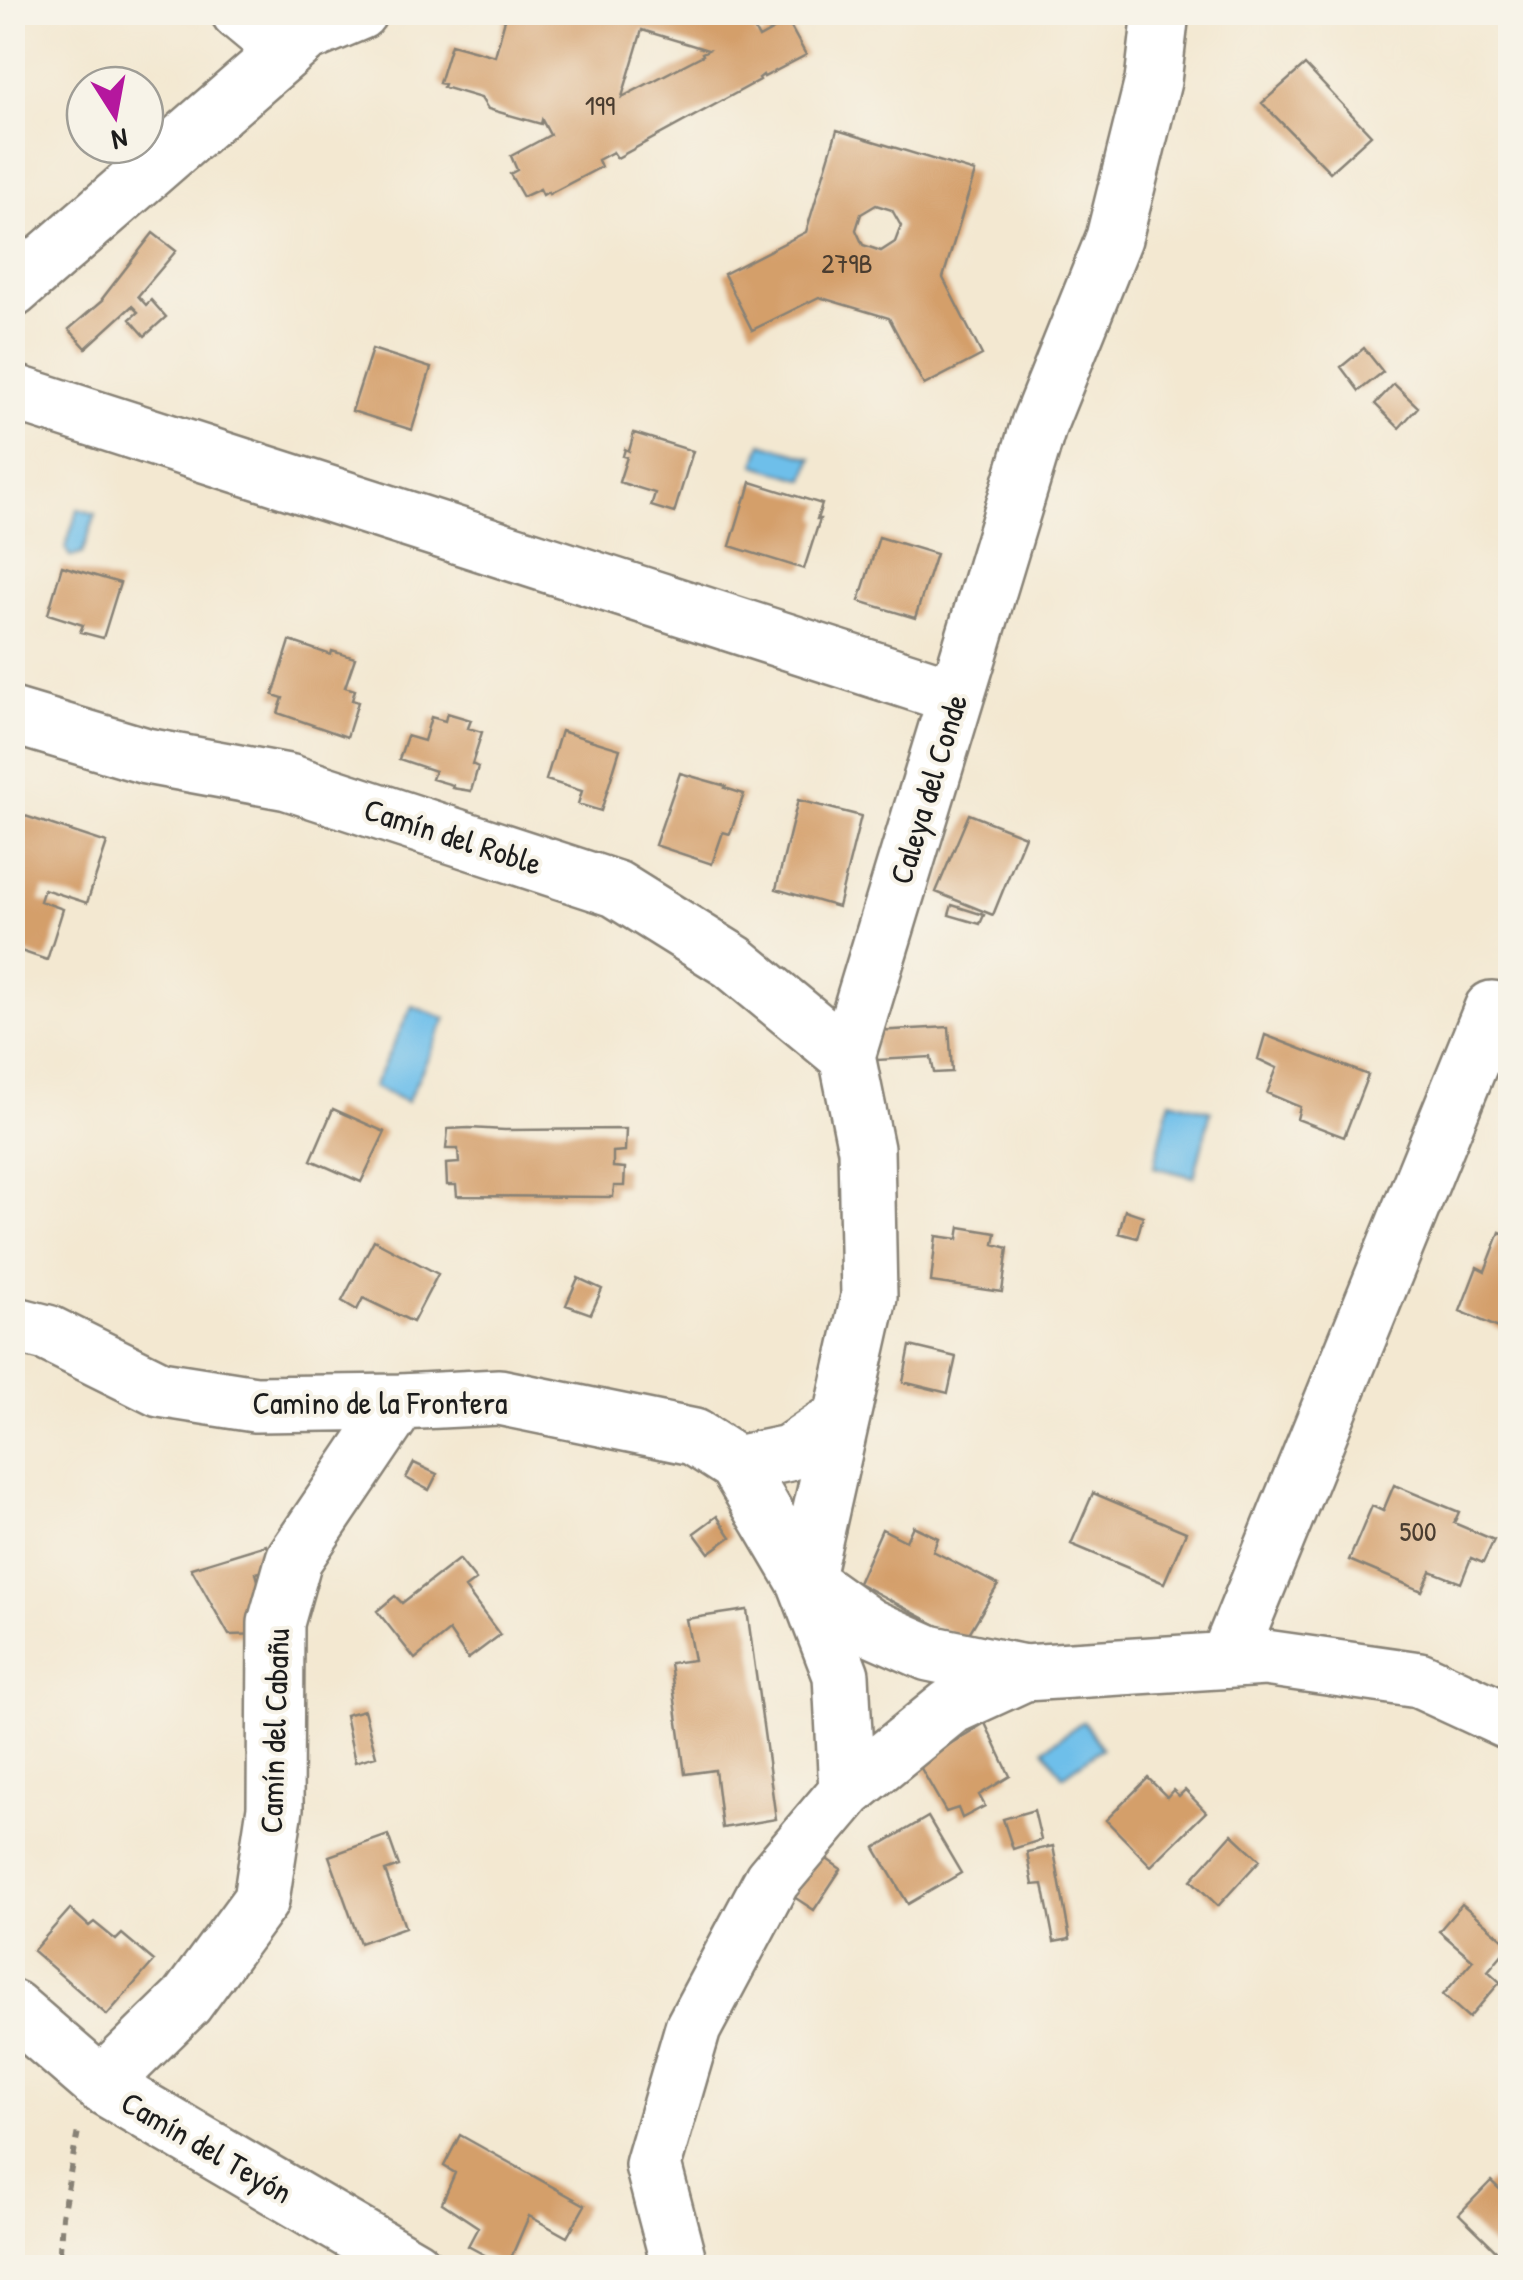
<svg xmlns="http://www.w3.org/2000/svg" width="1523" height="2280" viewBox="0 0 1523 2280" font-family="'Patrick Hand',sans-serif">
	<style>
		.water { fill: #6ebfea; stroke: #456e83; stroke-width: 2.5 }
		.building { fill: #d49f6a; fill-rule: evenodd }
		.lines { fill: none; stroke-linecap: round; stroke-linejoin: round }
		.minor-casing { stroke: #888276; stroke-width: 60 }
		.path { stroke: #888276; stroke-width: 6; stroke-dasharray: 8 8; stroke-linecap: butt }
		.minor { stroke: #fff; stroke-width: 55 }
		.labels { text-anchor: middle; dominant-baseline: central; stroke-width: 8; stroke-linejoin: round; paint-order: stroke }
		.number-label { font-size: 28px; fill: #4a3d30 }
		.street-label { font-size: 32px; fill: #1c1c1c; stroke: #f7f3e8 }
	</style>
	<rect width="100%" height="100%" fill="#f7f3e8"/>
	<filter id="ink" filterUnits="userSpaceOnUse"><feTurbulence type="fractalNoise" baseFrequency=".01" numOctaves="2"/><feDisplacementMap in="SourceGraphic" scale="20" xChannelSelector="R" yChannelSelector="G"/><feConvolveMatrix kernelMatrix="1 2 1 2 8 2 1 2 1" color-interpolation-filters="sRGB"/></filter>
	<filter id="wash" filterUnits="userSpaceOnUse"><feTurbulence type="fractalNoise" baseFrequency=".0048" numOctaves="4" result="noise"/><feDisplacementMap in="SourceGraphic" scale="40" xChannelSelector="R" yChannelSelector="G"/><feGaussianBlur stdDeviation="2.25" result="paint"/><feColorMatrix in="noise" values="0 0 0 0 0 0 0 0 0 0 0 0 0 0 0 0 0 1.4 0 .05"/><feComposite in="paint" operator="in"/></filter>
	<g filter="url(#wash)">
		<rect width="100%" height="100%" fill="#f3e8d1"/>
		<path class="water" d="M762,443L812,458L805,480L755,465Z
			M78,509L96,514L82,554L71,557L65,548Z
			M412,1006L446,1019L407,1102L373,1087Z
			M1170,1100L1211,1111L1194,1177L1154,1167Z
			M1083,1721L1102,1748L1063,1776L1044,1749Z"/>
		<g id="blocks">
			<path class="building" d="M507,12H756L752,25L759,38L788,22L806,55L764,77L763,75L759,78L760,80L617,158L613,152L598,160L601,167L549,194L548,192L543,195L540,189L523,197L510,174L517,170L511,156L550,135L542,120L541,124L488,109L481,98L443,87L444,84L439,83L451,44L495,56ZM642,30L708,50L702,53L703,55L622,97Z
				M1305,65L1371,135L1330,172L1262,103Z
				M837,130L975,172L943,278L982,355L924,385L889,318L819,297L752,330L724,274L806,232ZM876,205L892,210L901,226L895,242L881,251L863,245L856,230L861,214Z
				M153,233L176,251L138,296L146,305L151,300L166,317L145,336L130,319L138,312L132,306L86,348L69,329L103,300L102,299Z
				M1364,348L1383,372L1359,391L1341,367Z
				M372,349L431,368L412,430L352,411Z
				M1394,384L1418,407L1399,428L1375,404Z
				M634,433L693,451L674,513L651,506L655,493L619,482L627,457L623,456L625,449L629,451Z
				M751,482L822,504L817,519H820L804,569L730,546L745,497H747Z
				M879,537L936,554L915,618L859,601Z
				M62,566L120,583L103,638L80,632L83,625L48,614Z
				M290,641L331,655L332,651L355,658L345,687L355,690L352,700L358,702L347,737L278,713L283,698L273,695Z
				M447,713L471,720L468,728L482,732L472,764L478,767L471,791L452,788L453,785L432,779L435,771L399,759L407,736L424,741L431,717L445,721Z
				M561,731L620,749L601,811L578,804L582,791L546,780Z
				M680,773L726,786L725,788L744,794L730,834L723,832L712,864L655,845Z
				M798,800L861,816L838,907L776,889Z
				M16,813L107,843L87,903L44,889L40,901L63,909L47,960L12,948V896L18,878L12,876V823Z
				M969,814L1025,836L993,915L936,892Z
				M952,905L984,915L980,924L949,915Z
				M949,1027L952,1072L934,1073L931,1057L877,1060L875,1031Z
				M1265,1035L1368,1075L1344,1137L1297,1119L1300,1107L1267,1093L1277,1068L1258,1059Z
				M333,1109L385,1132L361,1182L311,1160Z
				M469,1128L505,1130L626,1129L625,1151L613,1152V1167L625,1168L624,1186H614L613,1197L457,1196L456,1185H447L446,1164L459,1163L458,1149H446L448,1129Z
				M1125,1210L1143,1216L1137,1238L1119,1233Z
				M960,1227L996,1233L994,1244L1008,1248L1002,1292L931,1282L936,1236L958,1239Z
				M1500,1232L1510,1236V1333L1460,1311L1477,1267L1485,1271Z
				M374,1240L438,1274L413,1322L363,1298L357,1310L342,1301Z
				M578,1278L602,1289L591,1314L566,1305Z
				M910,1346L956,1357L948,1393L903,1382Z
				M414,1463L437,1474L429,1490L406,1478Z
				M1394,1485L1459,1512L1454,1523L1494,1540L1483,1563L1471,1558L1461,1583L1431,1571L1422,1591L1349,1560L1372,1506L1383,1511Z
				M1093,1493L1186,1532L1164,1583L1071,1544Z
				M717,1516L731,1537L709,1553L694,1533Z
				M913,1526L938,1538L933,1551L998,1585L965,1640L858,1583L882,1529L906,1541Z
				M266,1545L274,1569L256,1573L262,1596L266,1634L229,1635L191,1568Z
				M459,1559L476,1580L465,1588L500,1635L468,1659L449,1631L415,1659L377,1611L395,1596L402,1603Z
				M747,1610L776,1819L722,1828L715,1770L685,1774L670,1663L694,1660L686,1619Z
				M364,1710L376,1756L355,1762L345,1715Z
				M985,1723L1010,1776L979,1795L985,1806L962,1818L958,1808L946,1812L918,1763Z
				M1148,1778L1167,1797L1173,1790L1179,1796L1185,1790L1206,1812L1151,1866L1106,1820Z
				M1034,1810L1041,1840L1013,1849L1003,1819Z
				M928,1817L961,1873L908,1904L875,1848Z
				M1232,1834L1260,1860L1218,1906L1191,1880Z
				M388,1835L399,1866L385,1871L405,1927L360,1943L329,1856Z
				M1053,1846L1070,1939L1054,1942L1043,1884L1033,1885L1027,1852Z
				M818,1853L841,1869L814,1910L791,1895Z
				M1462,1904L1510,1945L1488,1971L1500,1982L1469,2018L1443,1995L1473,1960L1439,1931Z
				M70,1909L89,1926L94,1922L116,1940L122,1934L154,1961L107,2015L33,1951Z
				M460,2135L585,2205L567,2237L529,2216L507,2267L468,2246L478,2227L442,2203L455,2173L444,2166Z
				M1491,2181L1510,2199V2264L1459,2214Z"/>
		</g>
	</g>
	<g filter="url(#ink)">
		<use href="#blocks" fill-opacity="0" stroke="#888276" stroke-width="2.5"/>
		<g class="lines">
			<defs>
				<path id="minor" d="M239,12L263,32L305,35L359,12
					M12,290L305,35
					M12,392L956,696
					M12,716L146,756L288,782L616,889L733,962L847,1056
					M12,1324L47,1333L160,1389L255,1404L400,1402L499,1397L694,1437L736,1464L805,1581L841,1675L847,1791
					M736,1464L789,1453L842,1417
					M805,1581L869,1297L866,1149L847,1056L1039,424L1114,238L1153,81L1161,12
					M805,1581L868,1626L929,1653L1024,1673L1265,1658L1419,1680L1510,1722
					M1227,1660L1492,1009
					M12,2008L101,2085L414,2268
					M101,2085L186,2002L261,1900L275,1808L276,1623L294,1559L400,1402
					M680,2268L653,2165L693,2028L772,1880L847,1791L950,1707L1024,1673"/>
			</defs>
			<use href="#minor" class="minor-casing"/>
			<path class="path" d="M59,2268L62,2216L79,2126"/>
			<use href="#minor" class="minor"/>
		</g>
	</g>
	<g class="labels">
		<g class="number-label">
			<text x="600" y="105">199</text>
			<text x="847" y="263">279B</text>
			<text x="1418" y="1531">500</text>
		</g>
		<g class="street-label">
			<text transform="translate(928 789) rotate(-73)">Caleya del Conde</text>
			<text transform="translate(453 836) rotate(18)">Camín del Roble</text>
			<text x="380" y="1402">Camino de la Frontera</text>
			<text transform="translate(274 1731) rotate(-88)">Camín del Cabañu</text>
			<text transform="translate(207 2147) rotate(30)">Camín del Teyón</text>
		</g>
	</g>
	<rect width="1523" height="2280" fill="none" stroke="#f7f3e8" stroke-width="50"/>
	<g transform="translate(115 115) rotate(169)"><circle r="48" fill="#f7f3e8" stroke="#9f9d96" stroke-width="2.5"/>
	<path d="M0-8L18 38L0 25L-18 38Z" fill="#b5179e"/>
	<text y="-15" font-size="28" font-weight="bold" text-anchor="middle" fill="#1c1c1c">N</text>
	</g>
</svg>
